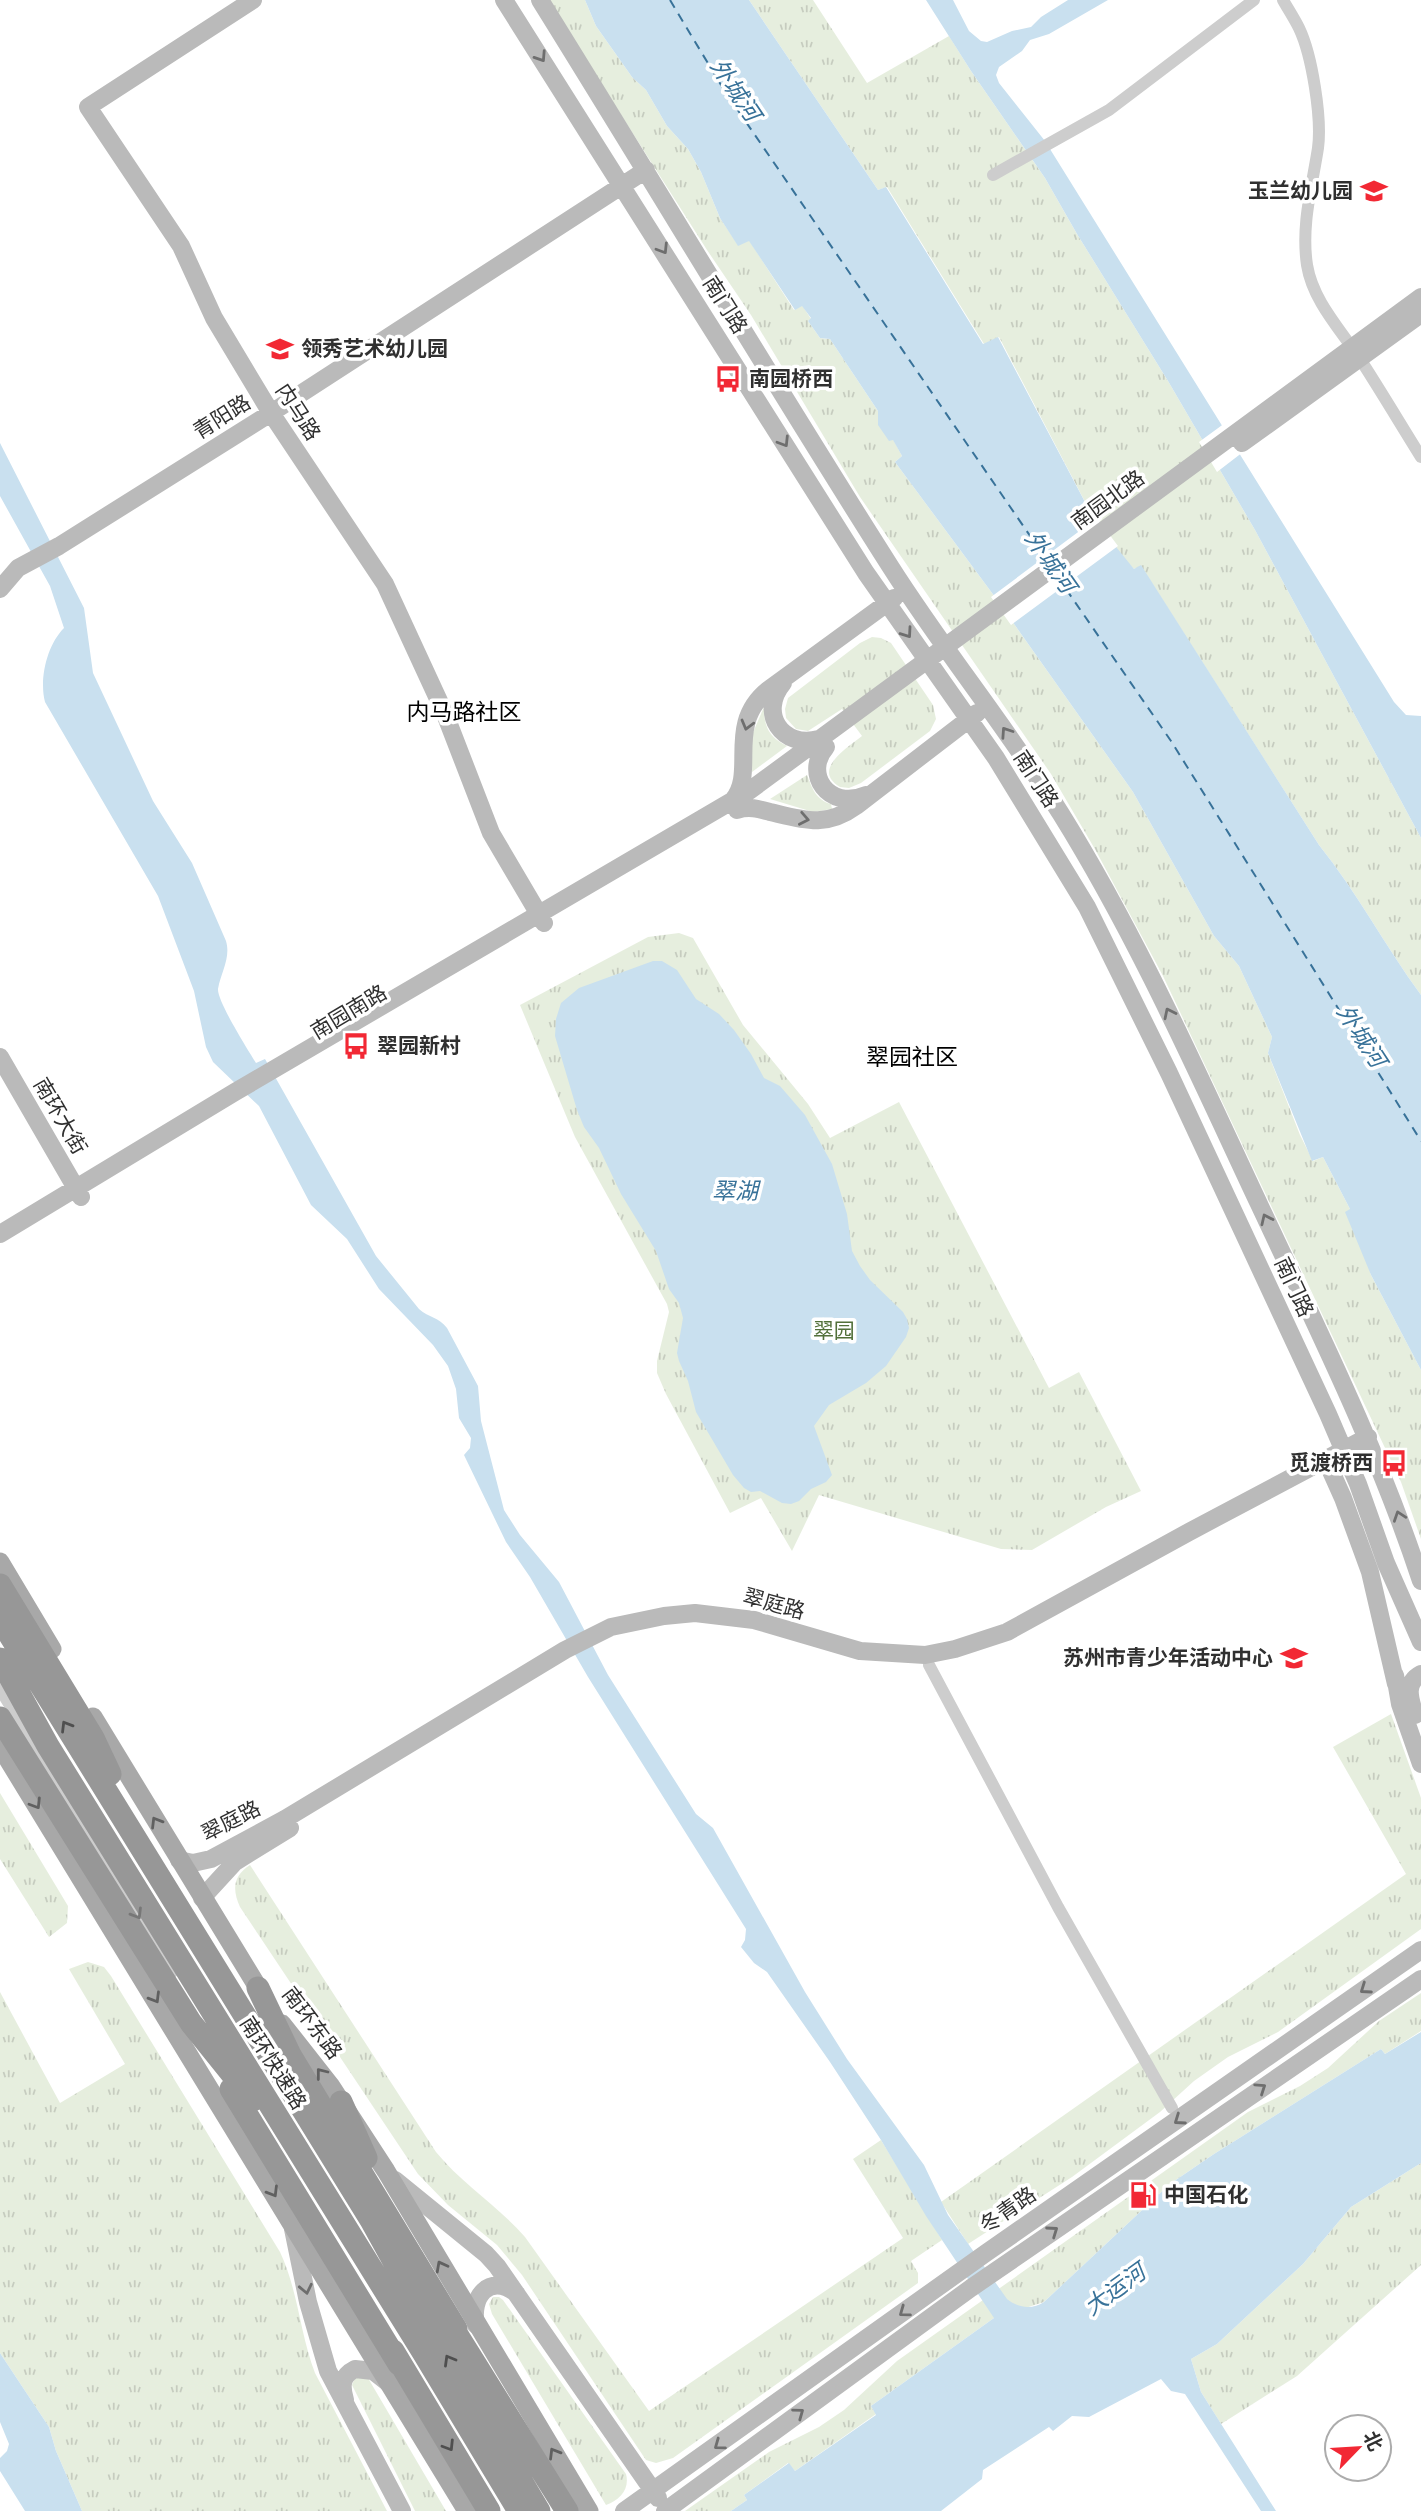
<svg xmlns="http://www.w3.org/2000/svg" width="1421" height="2511" viewBox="0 0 1421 2511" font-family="'Roboto Condensed','Noto Sans SC',sans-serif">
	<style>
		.grass { fill: url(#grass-tufts) }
		.water { fill: #c9e0ef }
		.pier { fill: #fff }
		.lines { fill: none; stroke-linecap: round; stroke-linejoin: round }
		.ferry { stroke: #387299; stroke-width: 2; stroke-dasharray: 9 7; stroke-linecap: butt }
		.street { stroke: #cdcdcd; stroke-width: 12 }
		.secondary { stroke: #bababa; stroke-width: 18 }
		.primary { stroke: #a8a8a8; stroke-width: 19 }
		.highway { stroke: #979797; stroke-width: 23 }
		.oneway { stroke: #6e6e6e }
		.oneway2 { stroke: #4f4f4f }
		.oneway3 { stroke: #606060 }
		.oneway4 { stroke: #777 }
		.labels { text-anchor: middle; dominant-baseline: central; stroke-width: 7; stroke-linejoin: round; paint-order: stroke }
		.poi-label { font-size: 21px; font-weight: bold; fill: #303030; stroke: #fff; text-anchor: start }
		.street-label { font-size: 21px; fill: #303030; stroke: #fff }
		.park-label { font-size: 21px; fill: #52703a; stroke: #fff }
		.water-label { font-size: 23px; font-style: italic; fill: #387299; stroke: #fff }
		.neighbourhood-label { font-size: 23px; fill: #000; stroke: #fff }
	</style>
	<defs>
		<pattern id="grass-tufts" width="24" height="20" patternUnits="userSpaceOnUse" patternTransform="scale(1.75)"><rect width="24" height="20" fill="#e6eede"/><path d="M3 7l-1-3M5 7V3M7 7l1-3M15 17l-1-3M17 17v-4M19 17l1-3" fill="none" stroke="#c6ccbf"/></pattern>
	</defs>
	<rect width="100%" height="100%" fill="#fff"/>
	<path class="grass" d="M548,0H585L596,26L632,77L646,90L667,126L688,149L701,172L720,218L738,245L749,240L794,310L802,305L811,319L808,321L820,338L830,339L878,411L902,456L895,462L995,597L1133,792L1214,936L1239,966L1272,1037L1268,1053L1300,1135L1313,1161L1323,1157L1350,1209L1371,1275L1421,1370V1539L1401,1482L1163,976L1096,851L1051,774L860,497L751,315L707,250Z
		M749,0H813L867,83L949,36L971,71L1045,178L1077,234L1168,381L1255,530L1421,838V995C1385,946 1357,892 1319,845L1141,566L1134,569L1122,557L1095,521L999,337L984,344L887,187L878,190Z
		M872,637L881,638L891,643L933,705L936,719L930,731L861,783L849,788L840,787C811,770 847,748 862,736L842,709L808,731L796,729L786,718L785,709L788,698L860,643Z
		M764,707C764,727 769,737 787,746L752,772L751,737Z
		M807,775C812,788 816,800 831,804L832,809L813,812L770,799Z
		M679,933L693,938L743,1025L808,1104L830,1138L899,1102L1049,1388L1079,1372L1141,1491L1106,1507L1032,1550L1001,1549L819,1495L792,1551L761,1498L730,1513L666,1394L657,1373V1361L669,1312L667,1304L575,1137L520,1005L648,937Z
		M1391,1714L1421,1798V1929L1278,2032L1228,2057L1194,2081L1160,2112L1072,2177L968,2244L941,2202L1406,1874L1333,1747Z
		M0,1793L68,1906L67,1923L49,1937L0,1859Z
		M250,1865L436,2152C462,2184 498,2206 525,2237L649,2411L903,2238L853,2159L881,2140L942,2240L911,2261L918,2273V2283L673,2458L656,2463L646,2460L522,2275L497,2245L448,2205L418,2174L240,1907C232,1889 233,1876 250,1865Z
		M88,1962L104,1967L111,1976L280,2252C298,2290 300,2334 315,2373L387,2511H82L56,2451L49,2427L0,2353V1992L60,2103L125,2064L69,1969Z
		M1421,1993V2031L1385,2054L1381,2049L1214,2154L1170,2184L1044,2302L994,2318L871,2406L876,2414L795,2471L788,2463L744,2495L747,2500L731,2511H685L769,2452L819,2427L844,2410L897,2361L1248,2112L1300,2086L1328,2068L1379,2021Z
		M1421,2163V2265L1297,2376L1221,2424L1201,2392L1191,2359L1217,2344L1303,2264L1351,2207Z
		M493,2297H499L503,2300L626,2474C630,2489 620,2500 606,2505L492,2314L489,2304Z
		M362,2375L368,2378L446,2511H415L352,2385L355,2378Z"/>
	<path class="water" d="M585,0H749L878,190L886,187L983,344L998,337L1095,521L1134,569L1141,565L1319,845C1357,892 1385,946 1421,995V1370L1371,1275L1345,1212L1350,1209L1323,1157L1312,1161L1268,1053L1272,1037L1239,966L1214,936L1133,792L995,597L895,462L902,456L893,440L889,441L878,425V411L830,339L820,338L808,321L811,318L802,306L795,310L749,241L738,246L720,218L701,172L688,149L667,126L646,90L632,77L596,26Z
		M926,0H953L969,31L981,41L987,42L1012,31L1031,27L1041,17L1068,0H1108L1049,34L1030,40L1022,51L999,67L996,75L999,83L1045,141L1394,702L1406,715L1421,716V838L1255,530L1168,381L1077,234L1045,178L971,71Z
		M0,443L84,608L93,673L153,801L192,863L226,941C231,958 221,972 218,989C217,1001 248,1050 256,1063L265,1059L376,1256L419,1309C429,1318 439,1317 447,1328L478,1386L481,1421L504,1510L520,1535L559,1582L608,1675L696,1814L713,1828L805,1992L847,2059L924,2165L948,2215L1007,2299C1018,2308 1032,2310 1044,2302L1170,2184L1214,2154L1381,2049L1385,2054L1421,2032V2163L1351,2207L1303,2264L1217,2344L1191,2359L1201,2392L1276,2511H1261L1185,2394L1171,2391L1161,2379L1089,2417L1072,2416L1053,2431L1049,2427L983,2470L982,2479L941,2511H731L747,2500L744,2495L789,2463L795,2471L876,2415L871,2406L994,2318L926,2216L881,2140L830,2062L767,1972L754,1963L741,1947L745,1940L746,1929L588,1677L530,1577L506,1542L464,1455L470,1448L471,1438L459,1418L456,1389L448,1366L433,1345L379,1289L347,1239L311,1205L259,1106L213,1062L206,1047L194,991L158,896L45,702C39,679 47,645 64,628L50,586L0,496Z
		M653,961H662L677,970L696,999L719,1014L734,1030L751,1054L764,1078L780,1086L805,1115L832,1164L847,1214L852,1251L860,1266L870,1280L903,1312L907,1319L909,1328L906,1337L886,1366L866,1383L829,1405L814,1426L832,1475L826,1482L811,1489L799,1501L791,1504L782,1503L760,1491L751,1492L744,1488L733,1475L696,1412L688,1381L679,1361L677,1353L683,1318L679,1303L669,1289L656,1251L621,1194L599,1148L584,1127L577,1110L555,1036L556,1019L561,1003L579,988Z
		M0,2353L49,2427L56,2451L82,2511H25L0,2471V2458L7,2451L9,2444L0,2422Z"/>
	<path class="pier" d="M1225,423L1243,452L1217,472L1199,442Z
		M1097,518L1118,546L1011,625L991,597Z"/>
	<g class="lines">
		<path class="ferry" d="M670,0L724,90L1048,562
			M1057,576L1171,741L1421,1141"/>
		<path class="street" d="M1283,0C1288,9 1294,18 1299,28C1312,55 1322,118 1318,148C1312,187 1301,225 1307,265C1313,302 1342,331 1362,362C1382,393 1401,425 1421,457
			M993,175L1109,110L1254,0
			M929,1665L1058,1907L1172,2108
			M0,1689L172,1972"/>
		<path class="secondary" d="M253,0L88,107L181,246L214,318L271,413L385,584L445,714L491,833L544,923
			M504,0L866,573L996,758L1087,907L1169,1073L1328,1414L1358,1484L1386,1563L1421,1642
			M540,0C657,188 771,379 890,566C944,651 1008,729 1061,814C1138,938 1197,1072 1259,1204C1317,1328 1378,1450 1421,1581
			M1242,443L1421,314
			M0,589L18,568L59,546L271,413L646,170
			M783,683C758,713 782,749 819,739
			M826,747C803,773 828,811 866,795
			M733,800C757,772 725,725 768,690L894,598
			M737,810C749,806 759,809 770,812C804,820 826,828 856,806L977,713
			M0,1057L81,1197
			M0,1234L235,1092L749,791L1421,297
			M1330,1469L1343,1498L1370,1572L1396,1684
			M1395,1675L1400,1704L1421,1764
			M1415,1715C1410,1699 1404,1683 1421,1674
			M179,1860L193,1863L211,1859L285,1819L565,1650L611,1627L664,1616L695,1613L754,1620L860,1651L925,1655L955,1649L1007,1632L1189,1532L1368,1437
			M202,1898L235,1862L290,1828
			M395,2180L486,2254L497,2266L658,2498
			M293,2229L308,2302L328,2371L402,2511
			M476,2325C470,2297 489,2273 516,2293
			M345,2400C341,2386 341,2376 355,2369L373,2371L387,2382
			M624,2511L986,2253L1421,1950
			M665,2511L971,2288L1421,1979"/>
		<path class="primary" d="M0,1562L52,1649
			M93,1717L265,1999
			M0,1746L467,2511
			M282,2024L330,2085L386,2171L589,2511"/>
		<path class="highway" d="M0,1585L93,1738L110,1774
			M0,1619L371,2220L437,2339L539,2511
			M0,1659L48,1746L423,2352L519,2511
			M0,1718L191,2023L253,2100
			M258,1988L290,2055L456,2329
			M231,2089L399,2364
			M341,2102L366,2158
			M446,2317L567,2511
			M393,2351L489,2511"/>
	</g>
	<defs><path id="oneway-chevron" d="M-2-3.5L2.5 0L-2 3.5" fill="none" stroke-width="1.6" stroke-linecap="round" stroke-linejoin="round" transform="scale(1.75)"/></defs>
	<g class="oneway">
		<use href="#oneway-chevron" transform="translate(541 57) rotate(57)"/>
		<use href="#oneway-chevron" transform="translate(663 249) rotate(58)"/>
		<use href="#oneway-chevron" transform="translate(784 442) rotate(58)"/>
		<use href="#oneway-chevron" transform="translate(907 633) rotate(55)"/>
		<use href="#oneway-chevron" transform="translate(747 725) rotate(105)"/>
		<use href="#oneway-chevron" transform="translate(1006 732) rotate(-124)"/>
		<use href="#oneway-chevron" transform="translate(804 819) rotate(11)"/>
		<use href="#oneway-chevron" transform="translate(1169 1013) rotate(-116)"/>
		<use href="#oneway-chevron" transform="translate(1266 1219) rotate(-115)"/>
		<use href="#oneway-chevron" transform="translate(1399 1516) rotate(-109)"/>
		<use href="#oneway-chevron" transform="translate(1365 1989) rotate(145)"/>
		<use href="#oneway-chevron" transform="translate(1261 2088) rotate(-34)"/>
		<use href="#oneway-chevron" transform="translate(1179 2120) rotate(145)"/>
		<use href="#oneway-chevron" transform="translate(1053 2231) rotate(-35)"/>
		<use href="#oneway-chevron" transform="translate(306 2289) rotate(78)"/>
		<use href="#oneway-chevron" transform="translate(904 2312) rotate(144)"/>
		<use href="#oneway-chevron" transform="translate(799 2413) rotate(-36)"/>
		<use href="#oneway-chevron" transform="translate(719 2445) rotate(144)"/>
	</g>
	<g class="oneway2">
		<use href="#oneway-chevron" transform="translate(66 1726) rotate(-121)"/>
		<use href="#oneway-chevron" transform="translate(449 2360) rotate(-120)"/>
		<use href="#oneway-chevron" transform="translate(449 2446) rotate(58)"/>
	</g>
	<g class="oneway3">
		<use href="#oneway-chevron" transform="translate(36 1804) rotate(58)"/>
		<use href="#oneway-chevron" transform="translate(156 1822) rotate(-121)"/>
		<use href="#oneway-chevron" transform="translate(155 1998) rotate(59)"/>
		<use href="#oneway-chevron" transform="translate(321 2073) rotate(-128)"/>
		<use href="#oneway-chevron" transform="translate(273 2192) rotate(59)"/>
		<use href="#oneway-chevron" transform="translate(441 2266) rotate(-118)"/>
		<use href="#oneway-chevron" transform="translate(554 2453) rotate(-121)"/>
	</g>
	<use class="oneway4" href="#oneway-chevron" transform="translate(137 1914) rotate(59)"/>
	<defs>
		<symbol id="school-bare" viewBox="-9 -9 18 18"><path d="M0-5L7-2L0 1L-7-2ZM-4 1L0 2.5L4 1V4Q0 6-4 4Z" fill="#f22834" stroke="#fff" stroke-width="2.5" paint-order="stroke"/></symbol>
		<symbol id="bus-bare" viewBox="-9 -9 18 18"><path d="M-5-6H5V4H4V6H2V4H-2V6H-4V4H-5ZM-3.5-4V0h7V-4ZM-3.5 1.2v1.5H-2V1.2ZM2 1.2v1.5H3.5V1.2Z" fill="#f22834" stroke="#fff" stroke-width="2.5" paint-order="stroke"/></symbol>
		<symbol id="university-bare" viewBox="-9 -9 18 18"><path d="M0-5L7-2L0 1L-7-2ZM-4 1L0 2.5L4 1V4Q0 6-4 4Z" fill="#f22834" stroke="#fff" stroke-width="2.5" paint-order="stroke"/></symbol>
		<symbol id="fuel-bare" viewBox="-9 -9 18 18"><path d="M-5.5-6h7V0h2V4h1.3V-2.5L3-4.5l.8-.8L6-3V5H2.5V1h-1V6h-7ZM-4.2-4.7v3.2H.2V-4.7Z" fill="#f22834" stroke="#fff" stroke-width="2.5" paint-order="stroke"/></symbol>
	</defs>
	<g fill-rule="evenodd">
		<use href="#school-bare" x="1355" y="172" width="38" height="38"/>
		<use href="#school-bare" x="261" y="330" width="38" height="38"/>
		<use href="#bus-bare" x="709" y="360" width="38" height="38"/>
		<use href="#bus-bare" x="337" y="1027" width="38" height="38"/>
		<use href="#bus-bare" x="1375" y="1444" width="38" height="38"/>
		<use href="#university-bare" x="1275" y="1639" width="38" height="38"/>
		<use href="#fuel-bare" x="1124" y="2176" width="38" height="38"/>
	</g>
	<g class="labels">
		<g class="poi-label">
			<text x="1353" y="191" text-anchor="end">玉兰幼儿园</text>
			<text x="301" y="349">领秀艺术幼儿园</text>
			<text x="749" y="379">南园桥西</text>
			<text x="377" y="1046">翠园新村</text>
			<text x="1373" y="1463" text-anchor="end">觅渡桥西</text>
			<text x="1273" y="1658" text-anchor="end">苏州市青少年活动中心</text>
			<text x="1164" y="2195">中国石化</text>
		</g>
		<g class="street-label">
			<text transform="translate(725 305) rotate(58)">南门路</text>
			<text transform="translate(298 412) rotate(57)">内马路</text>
			<text transform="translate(222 417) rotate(-32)">青阳路</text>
			<text transform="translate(1108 500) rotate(-36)">南园北路</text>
			<text transform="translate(1036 779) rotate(57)">南门路</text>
			<text transform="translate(349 1012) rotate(-31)">南园南路</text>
			<text transform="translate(60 1116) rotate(60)">南环大街</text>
			<text transform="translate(1294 1287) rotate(65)">南门路</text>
			<text transform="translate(774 1604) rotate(15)">翠庭路</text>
			<text transform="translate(231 1821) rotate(-27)">翠庭路</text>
			<text transform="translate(312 2023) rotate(53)">南环东路</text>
			<text transform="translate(273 2063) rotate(58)">南环快速路</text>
			<text transform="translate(1008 2210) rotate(-35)">冬青路</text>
		</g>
		<g class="park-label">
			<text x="834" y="1331">翠园</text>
		</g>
		<g class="water-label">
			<text transform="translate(735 90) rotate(56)">外城河</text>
			<text transform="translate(1050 562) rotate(55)">外城河</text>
			<text transform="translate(1361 1036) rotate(57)">外城河</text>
			<text x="735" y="1191">翠湖</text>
			<text transform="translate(1115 2290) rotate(-36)">大运河</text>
		</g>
		<g class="neighbourhood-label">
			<text x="464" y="712">内马路社区</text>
			<text x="912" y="1057">翠园社区</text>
		</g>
	</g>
	<g transform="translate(1358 2448) rotate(65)"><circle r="33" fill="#ffffff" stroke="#acacac" stroke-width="2"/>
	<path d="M0-5L12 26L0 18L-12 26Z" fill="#f22834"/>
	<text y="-10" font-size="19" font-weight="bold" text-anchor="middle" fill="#303030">北</text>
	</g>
</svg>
